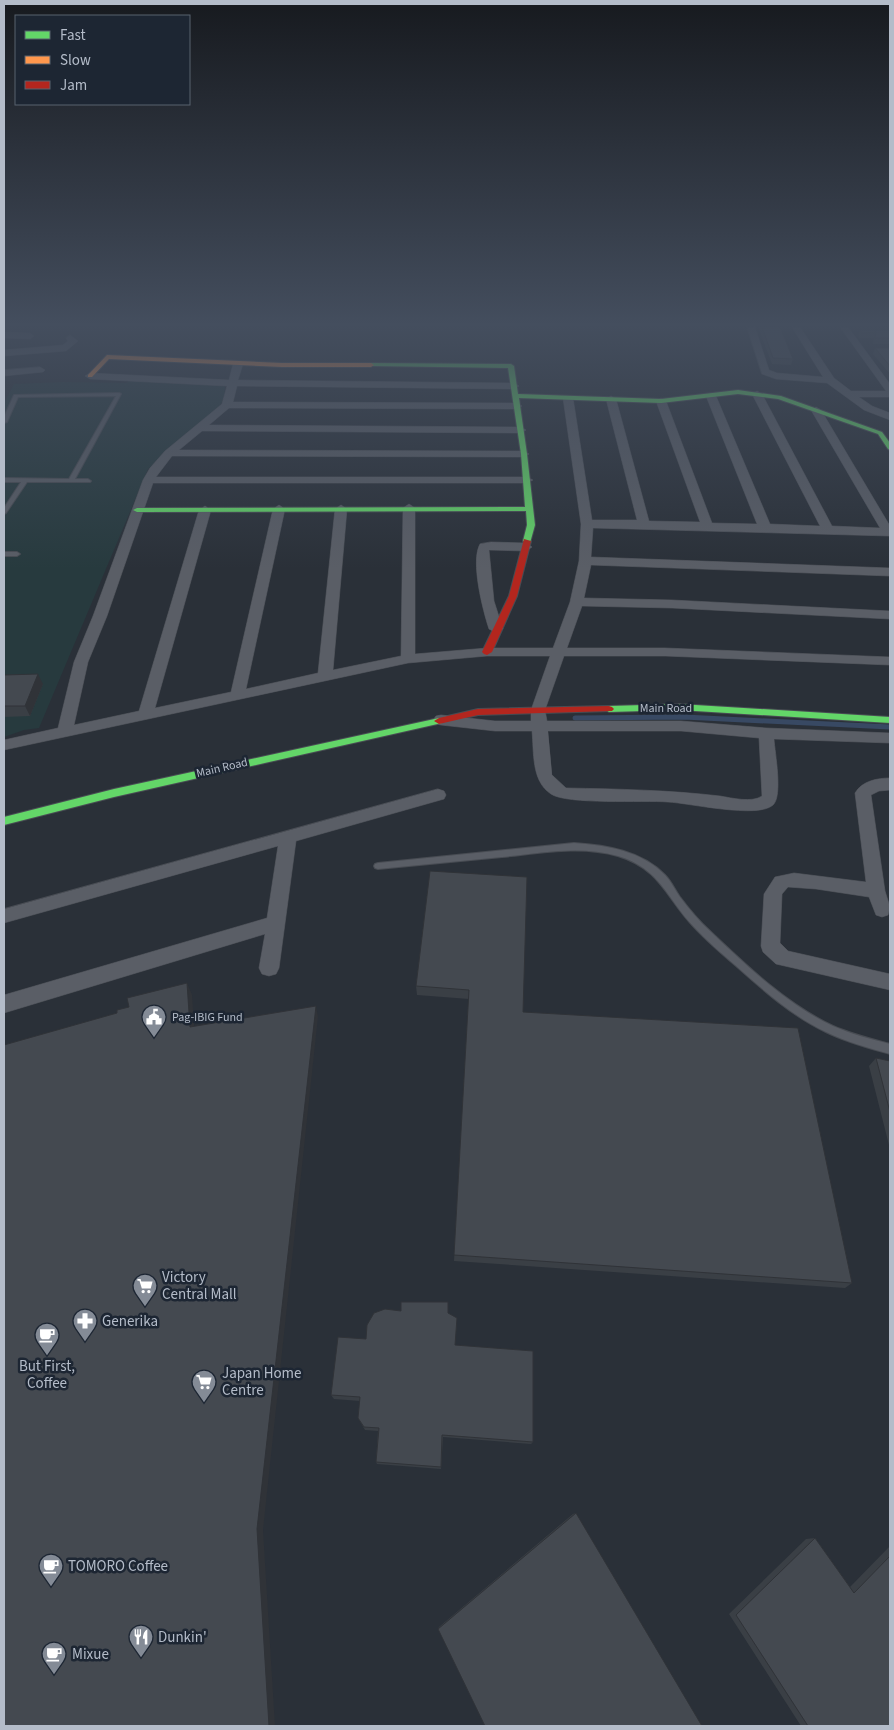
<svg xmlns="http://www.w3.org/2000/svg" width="894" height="1730" viewBox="0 0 894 1730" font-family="'Source Sans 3',sans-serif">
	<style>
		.green { fill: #273a3e }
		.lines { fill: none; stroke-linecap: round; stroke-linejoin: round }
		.stream { stroke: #384963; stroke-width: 5 }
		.lane-casing { stroke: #484c53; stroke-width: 2 }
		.street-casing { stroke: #484c53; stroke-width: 1 }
		.fast-casing { stroke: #484c53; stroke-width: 2 }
		.slow-casing { stroke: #484c53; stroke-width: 2 }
		.jam-casing { stroke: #484c53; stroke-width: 2 }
		.lane { fill: #5a5e66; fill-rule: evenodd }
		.street { fill: #5a5e66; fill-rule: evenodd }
		.fast { fill: #63d668; fill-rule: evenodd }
		.slow { fill: #ff974d; fill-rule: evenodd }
		.jam { fill: #b3261e; fill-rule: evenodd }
		.wall { fill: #3a3f45 }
		.shaded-wall { fill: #303338 }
		.building { fill: #444950; stroke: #303338 }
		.labels { text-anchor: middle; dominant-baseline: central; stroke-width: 5; stroke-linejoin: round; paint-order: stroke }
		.street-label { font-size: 12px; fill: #b4bcc9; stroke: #1d2633 }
		.poi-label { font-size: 12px; fill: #b4bcc9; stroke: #1d2633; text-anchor: start }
		.near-poi-label { font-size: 15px; fill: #b4bcc9; stroke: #1d2633; text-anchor: start }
	</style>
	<rect width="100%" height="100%" fill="#2a3038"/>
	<path class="green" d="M129,380L219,385L225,387C225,395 223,403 217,409L148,469L39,728L24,730L4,737V403L14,384L63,382L127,383Z"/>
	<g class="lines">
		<path class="stream" d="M575,718L684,717L890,727"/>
		<defs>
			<path id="lane" d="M119,393L121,394L75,479H88L91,481L90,482H27L6,513L4,514V508L21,482H4V478L69,479L116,396L18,397L7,422L4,423V417L14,395Z
				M4,552H17L20,554L17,556H4Z
				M574,843C606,845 642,851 665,875C671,881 675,890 680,897C689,909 699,921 710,931C747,966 786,1004 833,1026C851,1034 871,1039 890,1044V1054C869,1048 846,1042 826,1032C792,1016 763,990 735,965C721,953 706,940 694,927C666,898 661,869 618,856C580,845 541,853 502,857C461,861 419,865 378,869L375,868L374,866L375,864L378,863Z"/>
			<path id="street" d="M747,327H755L769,370L777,373L823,377L792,327H800L834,378L851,391H886L840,327H848L890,384V397H859L872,406L890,413V420L864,410L827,383L776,379L762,374Z
				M4,332L30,333L34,336L30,339L4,338Z
				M70,335L78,341L66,351L4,356V350L63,345L68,341L66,338Z
				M238,361L243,364L238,380L514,383L519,386L514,389L237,386L233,402L517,403L522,406L517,409L229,408L209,425L521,427L526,430L521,433L202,431L179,450L524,451L529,454L524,457L172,456L156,477H527L533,480L527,483H153L107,616L88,662L74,725L139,711L199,510L205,506L211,510L155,708L231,692L273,509L279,505L285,509L246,689L318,673L335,509L341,505L347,509L333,670L401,656L403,508L409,504L415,508V654L487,648H553L570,602L579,561L581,524L563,398L565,396H571L573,398L592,520H637L606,399L611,396L616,399L649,521L700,522L656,401L661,398L666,401L712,523L757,524L706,396L711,393L716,396L770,524L820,526L752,394L757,391L762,394L832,526L880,528L811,410L816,407L821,410L890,526V536L593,528L591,557L890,568V576L591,565L584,598L672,600L890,611V619L672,608L582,606L567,648H665L890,657V665L665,656H564L545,710L547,721H681L766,728L890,733V743L774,739C775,753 783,796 773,805C758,819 689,803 668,802C644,800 567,805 551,794C531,781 534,752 532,731H495L441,725L436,724L433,720L436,716L441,715L495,721H531V710L550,656H487L408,663L4,750V740L58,728L74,662L93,616L143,480L150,468L165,451L222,404L227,386L90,379L85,376L90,373L229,380L233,364ZM548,731H681L759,738L762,796C752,803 732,798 720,796C669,790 618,789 566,788L552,775Z
				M40,367L45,370L43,372L4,376V370Z
				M491,542L526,543L532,547L526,551L489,550L494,601L503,629L496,633L489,629C483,611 470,561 480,544Z
				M890,778V790L879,791L871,795L885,891L890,907L888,915L882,917L876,915L869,897L816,889L788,887L782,894L780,943L788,951L890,974V990L776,964L763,952L761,946L764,894L775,877L794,873L866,882L855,793C862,781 877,778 890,778Z
				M438,789L444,791L446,795L444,799L296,841L279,968L276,974L269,976L262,974L259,968L265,934L4,1013V995L267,918L278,846L4,923V909Z"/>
			<path id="fast" d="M371,363L511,364L514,366L518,394L661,399L738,390L781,396L882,432L890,443V450L888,449L878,434L778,399L738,394L661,403L519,398L527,454L535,525L530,543L523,541L527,525L526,511L137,512L133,510L137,508L525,507L521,454L508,368L369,366L368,365Z
				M679,704L890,717V723L679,710L609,712L604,709L609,706Z
				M439,718L442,719L444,721L442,723L114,797L4,825V817L114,789Z"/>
			<path id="slow" d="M107,355L282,363H371L374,365L371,367H282L109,359L92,377H88V375Z"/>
			<path id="jam" d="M524,539L531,541L517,596L492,652L487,655L484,654L482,652L509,596Z
				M609,706L612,707L614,709L612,711L478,715L439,724L434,721L439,718L478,709Z"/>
		</defs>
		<use href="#lane" class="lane-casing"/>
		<use href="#street" class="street-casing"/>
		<use href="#fast" class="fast-casing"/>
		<use href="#slow" class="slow-casing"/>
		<use href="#jam" class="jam-casing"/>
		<use href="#lane" class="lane"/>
		<use href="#street" class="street"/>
		<use href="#fast" class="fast"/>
		<use href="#slow" class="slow"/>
		<use href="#jam" class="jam"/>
	</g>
	<path class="wall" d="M758,327H780L793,359L791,365L772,364Z
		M860,330H890V344H873L874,338H860L858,336Z
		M875,348L890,352V374L873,354Z
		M4,675L43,684L30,716L4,717Z
		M430,871L523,1012L852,1283L845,1288L454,1261L469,999L417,995L416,986Z
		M876,1058L890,1061V1149L869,1066Z
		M401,1311L448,1313L455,1345L533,1442L531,1444L443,1437L441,1469L377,1464L376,1462L378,1431L365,1430L358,1418L360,1401L334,1399L331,1395L366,1339Z
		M576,1513L438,1629L439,1627L573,1514Z
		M815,1538L850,1587L890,1546V1726H801L729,1614L806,1539Z"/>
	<path class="shaded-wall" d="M38,674L43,684L30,716L25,706Z
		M187,983L192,995L195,1039L190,1027Z
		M316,1006L318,1017L263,1530L275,1726H269L257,1529Z"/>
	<path class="building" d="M762,327H780L793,359L773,358Z
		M860,330H890V338H875L876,332L862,333Z
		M875,348H889L890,352V366Z
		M38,674L25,706H4V675Z
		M430,871L527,877L523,1012L798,1028L852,1283L454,1255L469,990L416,986Z
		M187,983L190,1027L316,1006L257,1529L269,1726H4V1045L117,1013V1010L129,1007L127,998Z
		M876,1058L890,1061V1112Z
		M401,1302H448V1313L457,1318L455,1345L533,1351V1442L442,1435L441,1467L376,1462L379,1428L364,1427L358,1418L360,1397L331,1395L338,1337L366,1339L367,1325L374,1313L385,1309L401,1311Z
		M576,1513L702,1726H485L438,1629Z
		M815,1538L854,1593L890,1556V1726H808L736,1615Z"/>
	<linearGradient id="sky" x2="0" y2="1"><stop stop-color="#171a1f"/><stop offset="0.57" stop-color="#444e5e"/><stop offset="1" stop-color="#444e5e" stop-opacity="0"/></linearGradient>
	<rect width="894" height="569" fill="url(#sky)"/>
	<defs>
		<symbol id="civic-pin" viewBox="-11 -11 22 30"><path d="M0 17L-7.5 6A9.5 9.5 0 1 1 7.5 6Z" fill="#848b96" stroke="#1d2633"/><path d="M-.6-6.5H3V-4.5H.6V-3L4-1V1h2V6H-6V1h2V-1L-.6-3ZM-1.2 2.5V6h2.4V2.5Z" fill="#fff"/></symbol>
		<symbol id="supermarket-pin" viewBox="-11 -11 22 30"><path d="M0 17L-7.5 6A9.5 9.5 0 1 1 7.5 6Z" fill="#848b96" stroke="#1d2633"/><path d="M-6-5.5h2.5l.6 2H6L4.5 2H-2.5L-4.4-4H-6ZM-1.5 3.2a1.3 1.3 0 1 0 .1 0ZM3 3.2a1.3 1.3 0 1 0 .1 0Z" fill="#fff"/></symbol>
		<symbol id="pharmacy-pin" viewBox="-11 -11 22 30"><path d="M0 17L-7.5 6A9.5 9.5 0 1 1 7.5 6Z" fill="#848b96" stroke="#1d2633"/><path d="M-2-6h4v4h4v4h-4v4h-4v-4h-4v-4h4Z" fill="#fff"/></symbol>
		<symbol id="cafe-pin" viewBox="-11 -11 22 30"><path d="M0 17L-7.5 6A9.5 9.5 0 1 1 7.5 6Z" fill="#848b96" stroke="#1d2633"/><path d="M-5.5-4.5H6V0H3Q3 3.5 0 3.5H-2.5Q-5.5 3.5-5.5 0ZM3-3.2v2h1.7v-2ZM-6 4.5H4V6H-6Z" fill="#fff"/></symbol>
		<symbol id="restaurant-pin" viewBox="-11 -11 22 30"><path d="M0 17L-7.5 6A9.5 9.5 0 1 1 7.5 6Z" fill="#848b96" stroke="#1d2633"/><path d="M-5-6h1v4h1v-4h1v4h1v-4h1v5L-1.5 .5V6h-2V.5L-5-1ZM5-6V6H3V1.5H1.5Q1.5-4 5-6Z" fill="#fff"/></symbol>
	</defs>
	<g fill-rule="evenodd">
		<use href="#civic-pin" x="140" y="1003" width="28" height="38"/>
		<use href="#supermarket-pin" x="131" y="1272" width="28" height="38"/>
		<use href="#pharmacy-pin" x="71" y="1307" width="28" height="38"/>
		<use href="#cafe-pin" x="33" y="1321" width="28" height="38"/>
		<use href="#supermarket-pin" x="190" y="1368" width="28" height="38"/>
		<use href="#cafe-pin" x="37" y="1552" width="28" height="38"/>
		<use href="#restaurant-pin" x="127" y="1623" width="28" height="38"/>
		<use href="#cafe-pin" x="40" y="1640" width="28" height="38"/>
	</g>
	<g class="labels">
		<g class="street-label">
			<text x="666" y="708">Main Road</text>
			<text transform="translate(222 768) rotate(-13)">Main Road</text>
		</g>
		<g class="poi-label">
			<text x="172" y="1017">Pag-IBIG Fund</text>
		</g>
		<g class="near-poi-label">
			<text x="162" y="1277">Victory<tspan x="162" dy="17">Central Mall</tspan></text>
			<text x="102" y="1321">Generika</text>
			<text x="47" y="1366" text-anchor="middle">But First,<tspan x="47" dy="17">Coffee</tspan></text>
			<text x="222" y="1373">Japan Home<tspan x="222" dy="17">Centre</tspan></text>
			<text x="68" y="1566">TOMORO Coffee</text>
			<text x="158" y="1637">Dunkin'</text>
			<text x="72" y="1654">Mixue</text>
		</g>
	</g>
	<rect width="894" height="1730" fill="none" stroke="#b4bcc9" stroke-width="10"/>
	<rect x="15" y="15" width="175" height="90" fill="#1d2633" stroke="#59626f"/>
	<rect x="25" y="31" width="25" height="8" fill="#63d668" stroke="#59626f"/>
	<text x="60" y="40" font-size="15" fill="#b4bcc9">Fast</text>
	<rect x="25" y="56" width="25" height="8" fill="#ff974d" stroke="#59626f"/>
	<text x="60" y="65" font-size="15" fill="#b4bcc9">Slow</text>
	<rect x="25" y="81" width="25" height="8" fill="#b3261e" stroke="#59626f"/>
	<text x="60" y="90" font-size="15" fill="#b4bcc9">Jam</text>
</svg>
